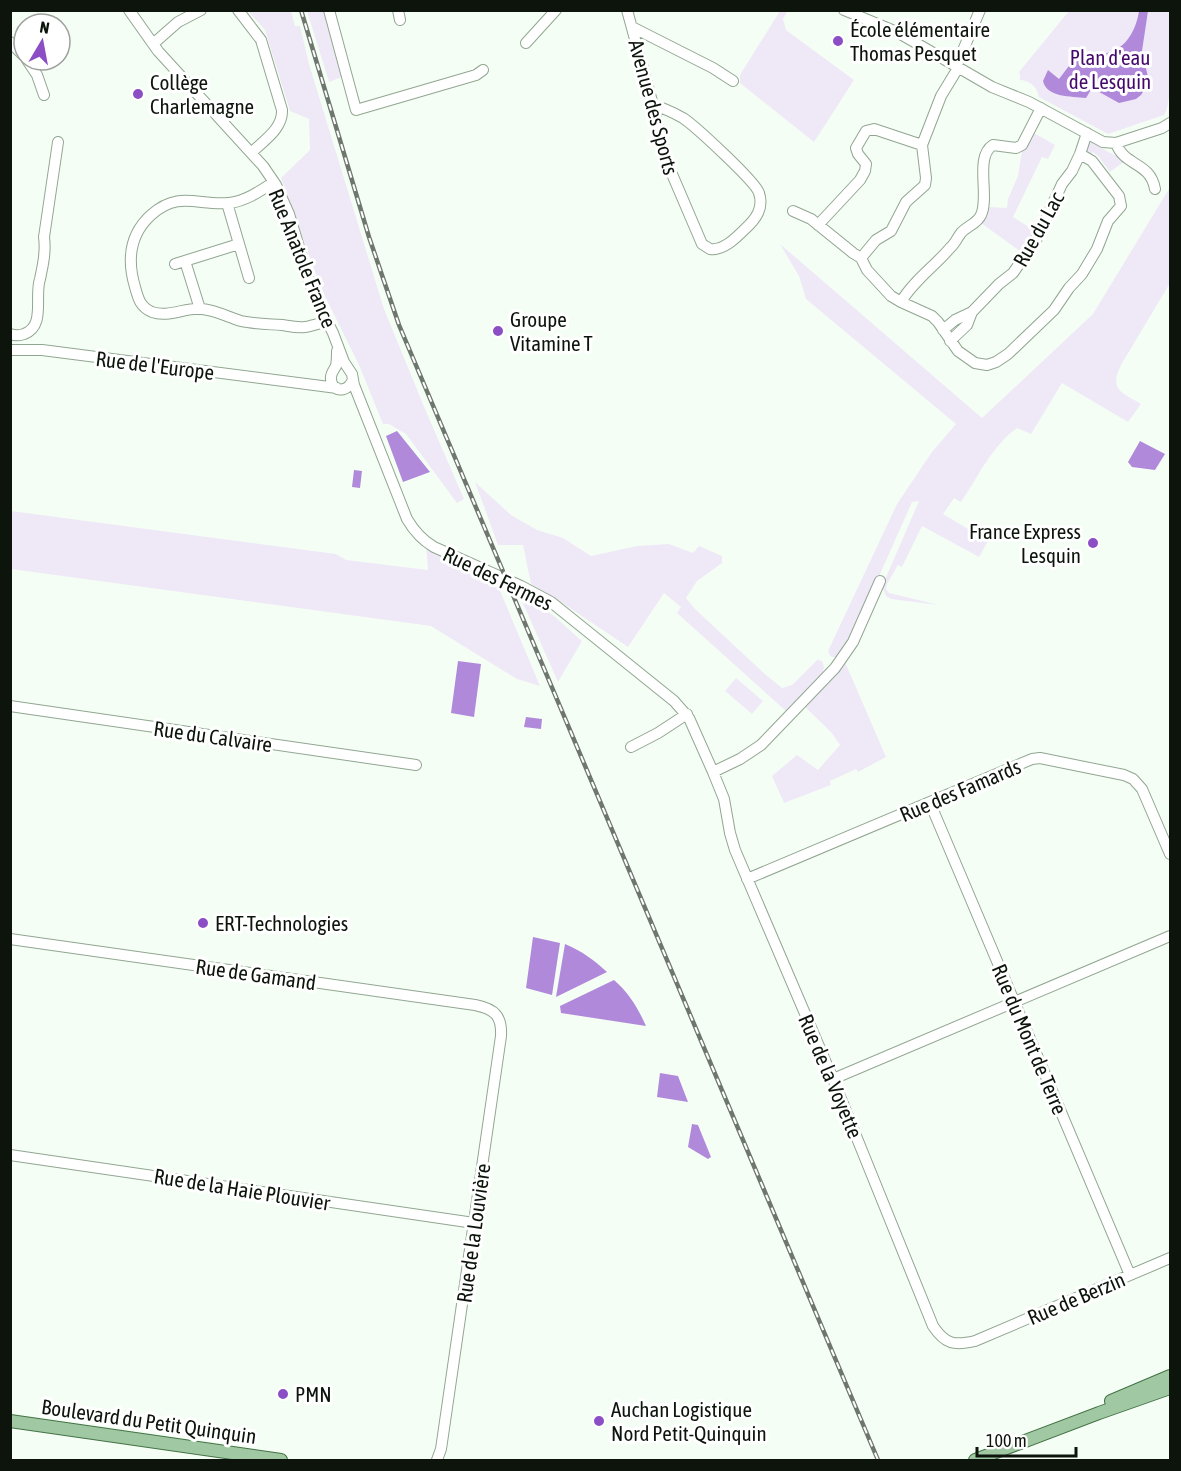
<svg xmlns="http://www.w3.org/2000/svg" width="1181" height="1471" viewBox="0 0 1181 1471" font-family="'Asap Condensed',sans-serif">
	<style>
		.green { fill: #efe9f7 }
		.water { fill: #b089db }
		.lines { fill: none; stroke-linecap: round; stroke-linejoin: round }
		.minor-casing { stroke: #91a691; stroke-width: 12 }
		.major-casing { stroke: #437245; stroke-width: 14 }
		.minor { stroke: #fff; stroke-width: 10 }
		.major { stroke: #a0c8a2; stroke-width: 12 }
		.rail-casing { stroke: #6e766e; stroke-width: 4.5 }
		.rail { stroke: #fff; stroke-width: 2; stroke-dasharray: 7; stroke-linecap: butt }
		.poi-dot { fill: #8c4ec4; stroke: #fff; stroke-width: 2 }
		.labels { text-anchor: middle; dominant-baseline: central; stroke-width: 6; stroke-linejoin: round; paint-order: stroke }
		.poi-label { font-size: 21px; fill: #0c140c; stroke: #fff; text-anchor: start }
		.park-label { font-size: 21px; fill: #45086d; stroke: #fff }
		.street-label { font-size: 21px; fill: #0c140c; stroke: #fff }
	</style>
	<rect width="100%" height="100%" fill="#f5fef5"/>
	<path class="green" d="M785,10L787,12L783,19L786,30L854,80L814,142L740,83V75L780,11Z
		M248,11H291L295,26H300L309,64L384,309L425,409L464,499L457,503L406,434L389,424H383L359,365L321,288L281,178L310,150L309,119L290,111L265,30Z
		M307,11H326L342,77L329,82Z
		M1069,11H1170C1170,30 1174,102 1164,115L1108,134L1039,97C1037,87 1031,81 1020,80V75L1019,72Z
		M1034,133L1055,145L1048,159L1042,157L1013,217L1035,231L1031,240L1021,252L981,223L988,207L1007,208L1008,199L1018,176L1022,150L1028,144Z
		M1091,142L1125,161L1110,172L1098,156L1093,152L1090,156L1085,152L1086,144Z
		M1169,189L1170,190V283L1121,365C1109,390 1121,392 1141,404L1128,422L1062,383L1031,434L1017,428C992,446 978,477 961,502L954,498L943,514L988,541L979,557L922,526L902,567L898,565L887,584L886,589L889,593L939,605L891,599L886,596L883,589L884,582L919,501L912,502L854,633L836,658L830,656L828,651L897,504L932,452L956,424L806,299L799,276L780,244L982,418L1093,314Z
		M475,482L511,515L537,530L563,538L591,556L637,546L669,544L693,553L699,546L722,556V563L697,581L686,598L695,609L766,675L782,688L792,685L817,660L822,661L824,667L822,676L787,712L677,613L681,607L664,593L628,647L561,602L531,584L523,545H498Z
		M11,511L336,554L346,560L428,570L426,546L496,581L540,686L517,679L431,626L11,569Z
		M517,590L554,616L582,641L558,682Z
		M845,662L886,757L858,772L856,769L830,781L831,785L784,803L772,776L797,755L818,770L840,745L831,732L803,705Z
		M736,678L763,701L752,714L725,691Z"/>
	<path class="water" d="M1139,11H1148L1142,51L1148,77L1146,87L1141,95L1136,99L1119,103L1092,88L1086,98C1071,96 1047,98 1043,81L1048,70L1059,79L1075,58L1074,56C1083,51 1088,53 1097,54C1123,55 1136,32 1139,11Z
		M397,431L430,472L403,482L386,436Z
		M1140,441L1165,454L1155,470L1132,467L1128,462Z
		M354,470L362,471L360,488L352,487Z
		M458,661L481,664L474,717L451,713Z
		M526,717L542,719L541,729L524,727Z
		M533,937L560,943L552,995L526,988Z
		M565,944C582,951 594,960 607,972L556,997Z
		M614,980C629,993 638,1008 646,1026L561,1013L560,1006Z
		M660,1073L678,1076L688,1102L657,1097Z
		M692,1124L698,1125L711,1157L708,1159L688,1147Z"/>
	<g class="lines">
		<defs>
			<path id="minor" d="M129,10L158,51L263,166L276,185L289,214L313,293L333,333L344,362L352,374L354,385L407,519C414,531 422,540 434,547L521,586L551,602L674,701L689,718L713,772L724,799L730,833L735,850L833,1079L933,1326C945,1344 954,1346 975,1341L1170,1258
				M238,10L261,40L282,110C283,129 263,141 251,153
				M329,10L356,110L476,75L483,70
				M398,10L400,20
				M627,10L653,105L666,160L702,244L710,249C723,251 736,238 745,229C756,219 764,208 759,193C756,182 695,126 683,118C674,113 664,108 653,105
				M844,10L897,32L992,87L1029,102L1103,142L1116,143L1162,128L1170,123
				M632,27L713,68L733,81
				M10,42L24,56
				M526,43L556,10
				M153,44L178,22L201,10
				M27,60L37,75L44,95
				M956,67L980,10
				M1116,143C1124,167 1150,161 1155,189
				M274,182C260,191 246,201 229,203C198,206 179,190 151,215C129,235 127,260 135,287C138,298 140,307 152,312C168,318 186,307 202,309C215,310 228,317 241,321C254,324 268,324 282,325C289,326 297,328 305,327C312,326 320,323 327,321
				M227,203L249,278
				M793,211L811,219L853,253L861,258
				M818,225L860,180L865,171L866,164L858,154L856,148L866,131L874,129L922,145
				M861,258L867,270L891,296L901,302L932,316L938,322L958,351L975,363L987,365L996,362L1008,354L1054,310L1069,288L1082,274L1097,249L1108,221L1121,206L1119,196L1092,161L1080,154
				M861,258L876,240L891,231L906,202L925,185L926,178L922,145L941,96L958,68
				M185,261L200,309
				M175,264L239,244
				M901,302C913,281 935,266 950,248C955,244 957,238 961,233C967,226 977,224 981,215C990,196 974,157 993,145L1016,148L1022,145L1041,108
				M943,330L955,320L972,312L999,284L1013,273L1037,238L1062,184L1072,171L1080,154L1087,133
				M10,334C16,336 19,336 24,334C46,326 34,296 40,279C43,265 46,251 44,237L58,142
				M950,341L967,325L972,312
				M10,350H42L337,388
				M337,351C337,356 337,361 336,366C334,370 330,374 331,379C332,394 349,392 353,379
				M10,706L416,765
				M631,747L658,733L687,714
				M713,772L740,759L761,745L835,668L853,642L880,581
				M930,803L1130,1275
				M747,879L1032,759L1040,758L1124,775L1133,779L1142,789L1170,854
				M10,939L475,1005C495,1009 502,1016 501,1036L441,1449L437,1460
				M833,1079L1170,936
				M10,1155L474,1223"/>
			<path id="major" d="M1111,1401L1170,1376
				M10,1421L281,1460
				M975,1460L1099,1413L1170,1388"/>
		</defs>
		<use href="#minor" class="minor-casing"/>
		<use href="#major" class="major-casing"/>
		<use href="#minor" class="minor"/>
		<use href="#major" class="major"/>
		<defs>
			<path id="rail" d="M301,10L369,237L399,325L878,1460"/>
		</defs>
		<use href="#rail" class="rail-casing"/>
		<use href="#rail" class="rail"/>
	</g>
	<g class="poi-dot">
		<circle cx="838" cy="41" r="6"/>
		<circle cx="138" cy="94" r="6"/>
		<circle cx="498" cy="331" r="6"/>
		<circle cx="1093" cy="543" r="6"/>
		<circle cx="203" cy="923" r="6"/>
		<circle cx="283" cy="1394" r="6"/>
		<circle cx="599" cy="1421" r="6"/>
	</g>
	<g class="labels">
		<g class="poi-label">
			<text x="850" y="29">École élémentaire<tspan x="850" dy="24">Thomas Pesquet</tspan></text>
			<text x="150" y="82">Collège<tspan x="150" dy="24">Charlemagne</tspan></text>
			<text x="510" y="319">Groupe<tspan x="510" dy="24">Vitamine T</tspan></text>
			<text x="1081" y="531" text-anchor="end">France Express<tspan x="1081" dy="24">Lesquin</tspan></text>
			<text x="215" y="923">ERT-Technologies</text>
			<text x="295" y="1394">PMN</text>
			<text x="611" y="1409">Auchan Logistique<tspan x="611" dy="24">Nord Petit-Quinquin</tspan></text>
		</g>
		<g class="park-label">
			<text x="1110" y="57">Plan d'eau<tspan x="1110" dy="24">de Lesquin</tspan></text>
		</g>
		<g class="street-label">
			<text transform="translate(654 107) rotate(75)">Avenue des Sports</text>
			<text transform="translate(1038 229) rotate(-61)">Rue du Lac</text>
			<text transform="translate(303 258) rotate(68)">Rue Anatole France</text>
			<text transform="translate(155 365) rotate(7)">Rue de l'Europe</text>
			<text transform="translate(498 578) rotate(26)">Rue des Fermes</text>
			<text transform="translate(213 736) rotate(8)">Rue du Calvaire</text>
			<text transform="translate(960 790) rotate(-23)">Rue des Famards</text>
			<text transform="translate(256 974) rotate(8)">Rue de Gamand</text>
			<text transform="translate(1030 1039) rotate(67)">Rue du Mont de Terre</text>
			<text transform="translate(831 1076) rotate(67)">Rue de la Voyette</text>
			<text transform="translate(242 1189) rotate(9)">Rue de la Haie Plouvier</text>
			<text transform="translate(473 1233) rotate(-82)">Rue de la Louvière</text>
			<text transform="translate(1076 1298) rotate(-23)">Rue de Berzin</text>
			<text transform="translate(149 1421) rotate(8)">Boulevard du Petit Quinquin</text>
		</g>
	</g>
	<rect width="1181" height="1471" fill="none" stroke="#0c140c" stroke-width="24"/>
	<g transform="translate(42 42) rotate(10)"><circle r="28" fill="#ffffff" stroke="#9ea19e" stroke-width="1.5"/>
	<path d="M0-4.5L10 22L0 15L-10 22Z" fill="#8c4ec4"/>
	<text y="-9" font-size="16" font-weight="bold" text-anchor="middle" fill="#0c140c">N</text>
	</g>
	<path d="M977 1447v9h99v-9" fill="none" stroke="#0c140c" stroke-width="3"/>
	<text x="986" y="1447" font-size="18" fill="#0c140c" stroke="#ffffff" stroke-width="4.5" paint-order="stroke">100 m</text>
</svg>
